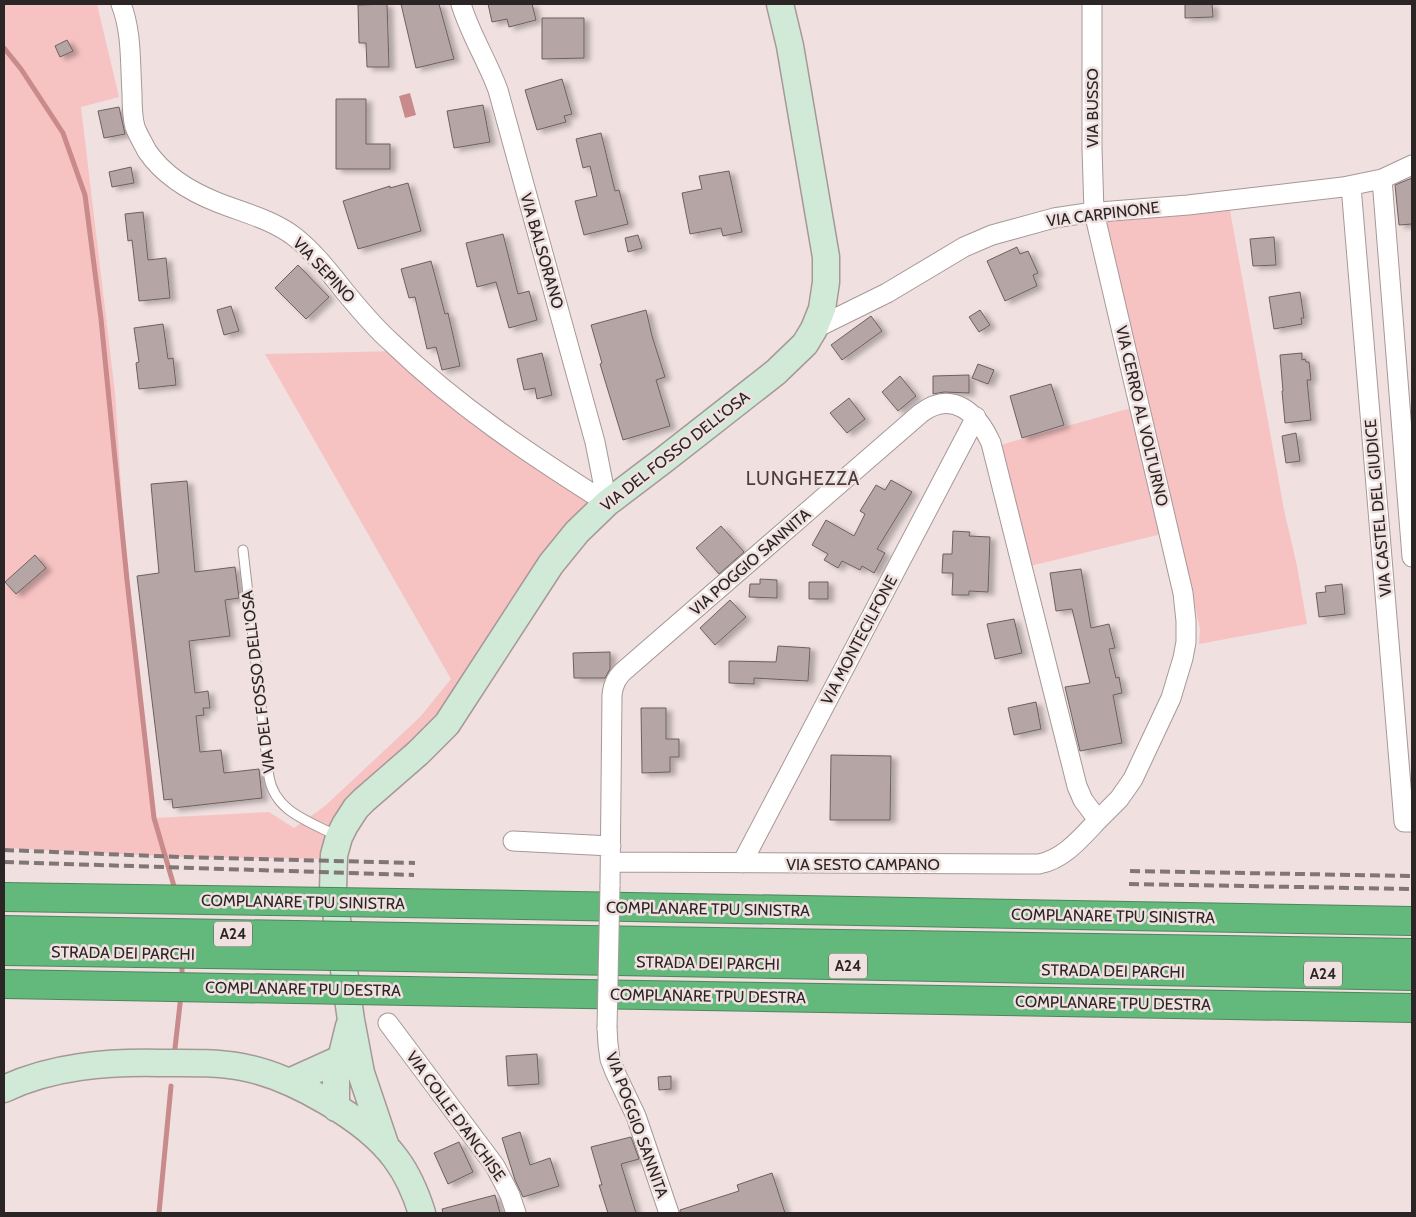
<svg xmlns="http://www.w3.org/2000/svg" width="1416" height="1217" viewBox="0 0 1416 1217" font-family="Cabin,sans-serif">
	<style>
		.green { fill: #f7c2c2 }
		.water { fill: #c88a8b }
		.lines { fill: none; stroke-linecap: round; stroke-linejoin: round }
		.stream { stroke: #c88a8b; stroke-width: 5 }
		.building { fill: #b5a5a5; stroke: #6e6060; filter: url(#shadow) }
		.lane-casing { stroke: #a79898; stroke-width: 11 }
		.street-casing { stroke: #a79898; stroke-width: 21 }
		.secondary-casing { stroke: #a79898; stroke-width: 29 }
		.highway-casing { stroke: #4f855d; stroke-width: 30 }
		.lane { stroke: #fff; stroke-width: 9 }
		.street { stroke: #fff; stroke-width: 19 }
		.secondary { stroke: #d0ead7; stroke-width: 26 }
		.highway { stroke: #63b87b; stroke-width: 28 }
		.rail { stroke: #807676; stroke-width: 4; stroke-dasharray: 10 5; stroke-linecap: butt }
		.street-bridge-casing { stroke: #a79898; stroke-width: 21; stroke-linecap: butt }
		.highway-bridge-casing { stroke: #4f855d; stroke-width: 30; stroke-linecap: butt }
		.street-bridge { stroke: #fff; stroke-width: 19 }
		.highway-bridge { stroke: #63b87b; stroke-width: 28 }
		.labels { text-anchor: middle; dominant-baseline: central; stroke-width: 5; stroke-linejoin: round; paint-order: stroke }
		.shield { fill: #f0e0e0; stroke: #665d5d; stroke-width: 1 }
		.shield-label { font-size: 15px; font-weight: bold; fill: #2b2525 }
		.street-label { font-size: 16px; fill: #2b2525; stroke: #f0e0e0 }
		.quarter-label { font-size: 19px; letter-spacing: 1px; fill: #4a3d3d; stroke: #f0e0e0 }
	</style>
	<defs>
		<filter id="shadow"><feDropShadow dx="5.5" dy="3" stdDeviation="2.5" flood-color="#0004"/></filter>
	</defs>
	<rect width="100%" height="100%" fill="#f0e0e0"/>
	<path class="green" d="M4,4H97L119,97L81,107L115,393L127,580L154,818L269,812L294,828L325,806L420,717L451,679L265,354L400,351L607,503L476,679L369,795L333,859L180,857L4,848Z
		M1229,205L1284,510L1297,566L1307,624L1199,644L1200,629L1178,530L1026,567L997,446L1131,408L1088,219Z"/>
	<path class="water" d="M410,93L416,115L405,118L399,96Z"/>
	<g class="lines">
		<path class="stream" d="M4,48L21,69L63,133L85,195L101,319L127,580L154,818L176,893
			M182,961V980
			M174,1057L181,995
			M159,1213L171,1086"/>
	</g>
	<path class="building" d="M387,4L389,67H367L366,43H359L358,5Z
		M401,4H439L454,59L416,68Z
		M488,4H532L536,20L509,27L507,19L492,22Z
		M1185,4H1212L1213,17L1185,18Z
		M542,18H584V58L542,59Z
		M67,40L73,51L60,57L55,46Z
		M562,79L572,114L564,116L566,122L537,130L525,90Z
		M336,99H366V144H390V169H336Z
		M483,105L490,142L454,148L447,111Z
		M119,107L125,134L104,138L98,111Z
		M601,133L615,191L619,190L628,224L584,235L575,201L597,196L590,166L583,168L576,139Z
		M131,167L134,183L112,187L109,172Z
		M729,171L742,232L723,236L721,228L690,234L682,193L702,189L699,176Z
		M1412,178V224L1399,225L1395,185Z
		M408,183L421,231L358,249L343,201L390,186V188Z
		M143,212L148,260L166,258L170,298L139,301L132,240L128,241L125,214Z
		M503,234L518,294L529,291L537,320L509,328L496,282L477,287L466,243Z
		M638,235L642,248L628,252L625,238Z
		M1274,237L1276,265L1253,266L1250,239Z
		M1017,247L1020,254L1028,251L1038,273L1033,275L1037,286L1005,301L987,261Z
		M431,261L445,314L448,313L460,366L442,370L436,347L427,349L415,297L409,298L401,269Z
		M298,265L329,297L306,319L275,288Z
		M1300,292L1304,318H1301L1302,324L1274,329L1269,297Z
		M231,306L239,331L224,335L217,310Z
		M646,310L652,336L665,377L656,380L670,426L623,440L600,364L602,363L591,325Z
		M980,310L990,325L979,332L969,317Z
		M871,316L882,331L842,360L831,345Z
		M163,324L168,359L173,358L176,385L139,389L136,363L139,362L134,328Z
		M542,353L552,395L537,399L535,388L524,390L517,359Z
		M1302,353V360L1305,359L1306,362H1309L1311,380H1307L1311,420L1285,423L1282,391H1283L1280,355Z
		M978,364L994,370L988,384L972,378Z
		M969,375V393L944,392L933,394V376Z
		M900,376L916,396L898,411L882,392Z
		M1051,384L1064,425L1022,438L1010,396Z
		M849,398L865,419L847,433L830,413Z
		M1296,433L1300,461L1286,463L1282,436Z
		M891,480L912,492L877,549L885,553L874,573L862,566L860,570L842,561L838,568L824,560L828,554L812,545L826,520L854,536L865,514L860,511L876,485L885,490Z
		M187,481L195,572L235,567L239,598L225,600L230,636L189,641L195,693L208,691L210,708H203L204,715L196,716L200,752L221,750L224,773L259,769L262,798L173,808L172,799L164,800L137,576L159,573L151,484Z
		M721,526L744,552L719,574L696,548Z
		M953,531L970,532L969,536L990,537L988,592L969,591V595H952L953,573H942L943,554H952Z
		M35,555L46,568L16,594L5,582Z
		M1081,569L1091,628L1109,624L1115,648L1109,649L1116,678L1119,677L1122,693L1113,695L1122,743L1080,751L1065,687L1090,683L1072,609L1056,611L1050,573Z
		M760,579L777,580V598L749,597L750,584H760Z
		M809,582H828V599H809Z
		M1342,584L1345,614L1319,617L1316,593L1326,592L1325,586Z
		M730,600L746,617L715,645L700,628Z
		M1014,619L1022,653L995,659L987,624Z
		M778,646L810,648L808,681L754,678V684L729,683V661L776,662Z
		M610,652V669L605,678H574L573,653Z
		M1036,702L1041,729L1014,735L1008,708Z
		M641,708H666V739H679V757H670V772L642,773Z
		M831,755L891,756L890,820H830Z
		M537,1054L539,1084L508,1086L506,1056Z
		M671,1076V1089L659,1090L658,1077Z
		M520,1132L530,1165L550,1158L559,1186L523,1197L515,1180L502,1138Z
		M631,1137L639,1159L621,1164L636,1213H608L599,1185H602L591,1147Z
		M459,1142L473,1172L448,1184L434,1153Z
		M772,1173L785,1213H680V1210L739,1191L737,1185Z
		M495,1195L500,1213H443L442,1209Z"/>
	<g class="lines">
		<defs>
			<path id="lane" d="M243,550L269,777C275,812 309,821 337,836"/>
			<path id="street" d="M121,4C132,32 130,63 132,93C132,104 132,116 135,127C138,135 143,143 147,151C164,176 191,192 219,203C245,213 273,220 295,237C315,253 330,273 346,293C360,310 375,328 392,343C457,406 531,455 607,503
				M461,4C470,34 487,60 498,90L595,442L607,503
				M1382,179L1412,557
				M1351,186L1404,822H1412
				M814,329L887,293L964,247L992,235L1014,229L1054,218L1087,213L1188,205L1343,187L1382,179L1412,165
				M513,841L611,846
				M611,862L1039,864C1064,859 1081,838 1098,820
				M742,863L976,417
				M610,886L612,695C613,684 617,676 626,669L921,413C953,389 978,414 991,443L1077,786L1083,800L1098,820L1119,799L1133,779L1171,698L1183,658L1186,642V621L1183,593L1094,212L1092,148V4
				M388,1023L495,1166L510,1195L516,1213
				M607,1028L608,1044L610,1059L615,1072L636,1116L669,1213"/>
			<path id="secondary" d="M289,1082L340,1059
				M4,1089C52,1066 107,1062 159,1063C187,1063 215,1062 242,1067C291,1076 367,1119 396,1159C408,1175 416,1194 422,1213
				M336,1108V1079L349,1026
				M386,1147L361,1073L351,1020L333,891L334,855L339,837L345,825L356,808L364,800L418,753L447,724L551,564L577,532L607,503L665,459L776,372L805,344L814,329L822,309L826,282V257L790,46L780,4"/>
			<path id="highway" d="M462,904L1412,921
				M462,938L1412,953
				M461,958L1412,976
				M464,992L1412,1008"/>
		</defs>
		<use href="#lane" class="lane-casing"/>
		<use href="#street" class="street-casing"/>
		<use href="#secondary" class="secondary-casing"/>
		<use href="#highway" class="highway-casing"/>
		<use href="#lane" class="lane"/>
		<use href="#street" class="street"/>
		<use href="#secondary" class="secondary"/>
		<use href="#highway" class="highway"/>
		<path class="rail" d="M4,850L180,857L415,863
			M4,862L414,875
			M1130,871L1412,876
			M1129,884L1412,889"/>
		<defs>
			<path id="street-bridge" d="M607,1028L610,886"/>
			<path id="highway-bridge" d="M4,897L462,904
				M4,930L462,938
				M4,951L461,958
				M4,984L464,992"/>
		</defs>
		<use href="#street-bridge" class="street-bridge-casing"/>
		<use href="#highway-bridge" class="highway-bridge-casing"/>
		<use href="#street-bridge" class="street-bridge"/>
		<use href="#highway-bridge" class="highway-bridge"/>
	</g>
	<g class="labels">
		<g class="shield">
			<rect x="214" y="921.5" width="38" height="25" rx="4"/>
			<rect x="829" y="953.5" width="38" height="25" rx="4"/>
			<rect x="1304" y="961.5" width="38" height="25" rx="4"/>
		</g>
		<g class="shield-label">
			<text x="233" y="934">A24</text>
			<text x="848" y="966">A24</text>
			<text x="1323" y="974">A24</text>
		</g>
		<g class="street-label">
			<text transform="translate(1092 108) rotate(-90)">VIA BUSSO</text>
			<text transform="translate(1103 214) rotate(-7)">VIA CARPINONE</text>
			<text transform="translate(542 251) rotate(74)">VIA BALSORANO</text>
			<text transform="translate(324 270) rotate(47)">VIA SEPINO</text>
			<text transform="translate(1142 416) rotate(77)">VIA CERRO AL VOLTURNO</text>
			<text transform="translate(675 451) rotate(-38)">VIA DEL FOSSO DELL'OSA</text>
			<text transform="translate(1378 508) rotate(-95)">VIA CASTEL DEL GIUDICE</text>
			<text transform="translate(750 562) rotate(-41)">VIA POGGIO SANNITA</text>
			<text transform="translate(859 640) rotate(-62)">VIA MONTECILFONE</text>
			<text transform="translate(258 682) rotate(-97)">VIA DEL FOSSO DELL'OSA</text>
			<text x="863" y="864">VIA SESTO CAMPANO</text>
			<text transform="translate(303 902) rotate(1)">COMPLANARE TPU SINISTRA</text>
			<text transform="translate(708 909) rotate(1)">COMPLANARE TPU SINISTRA</text>
			<text transform="translate(1113 916) rotate(1)">COMPLANARE TPU SINISTRA</text>
			<text transform="translate(123 953) rotate(1)">STRADA DEI PARCHI</text>
			<text transform="translate(708 963) rotate(1)">STRADA DEI PARCHI</text>
			<text transform="translate(1113 971) rotate(1)">STRADA DEI PARCHI</text>
			<text transform="translate(303 989) rotate(1)">COMPLANARE TPU DESTRA</text>
			<text transform="translate(708 996) rotate(1)">COMPLANARE TPU DESTRA</text>
			<text transform="translate(1113 1003) rotate(1)">COMPLANARE TPU DESTRA</text>
			<text transform="translate(456 1116) rotate(54)">VIA COLLE D'ANCHISE</text>
			<text transform="translate(637 1125) rotate(70)">VIA POGGIO SANNITA</text>
		</g>
		<g class="quarter-label">
			<text x="803" y="478">LUNGHEZZA</text>
		</g>
	</g>
	<rect width="1416" height="1217" fill="none" stroke="#2b2525" stroke-width="10"/>
</svg>
